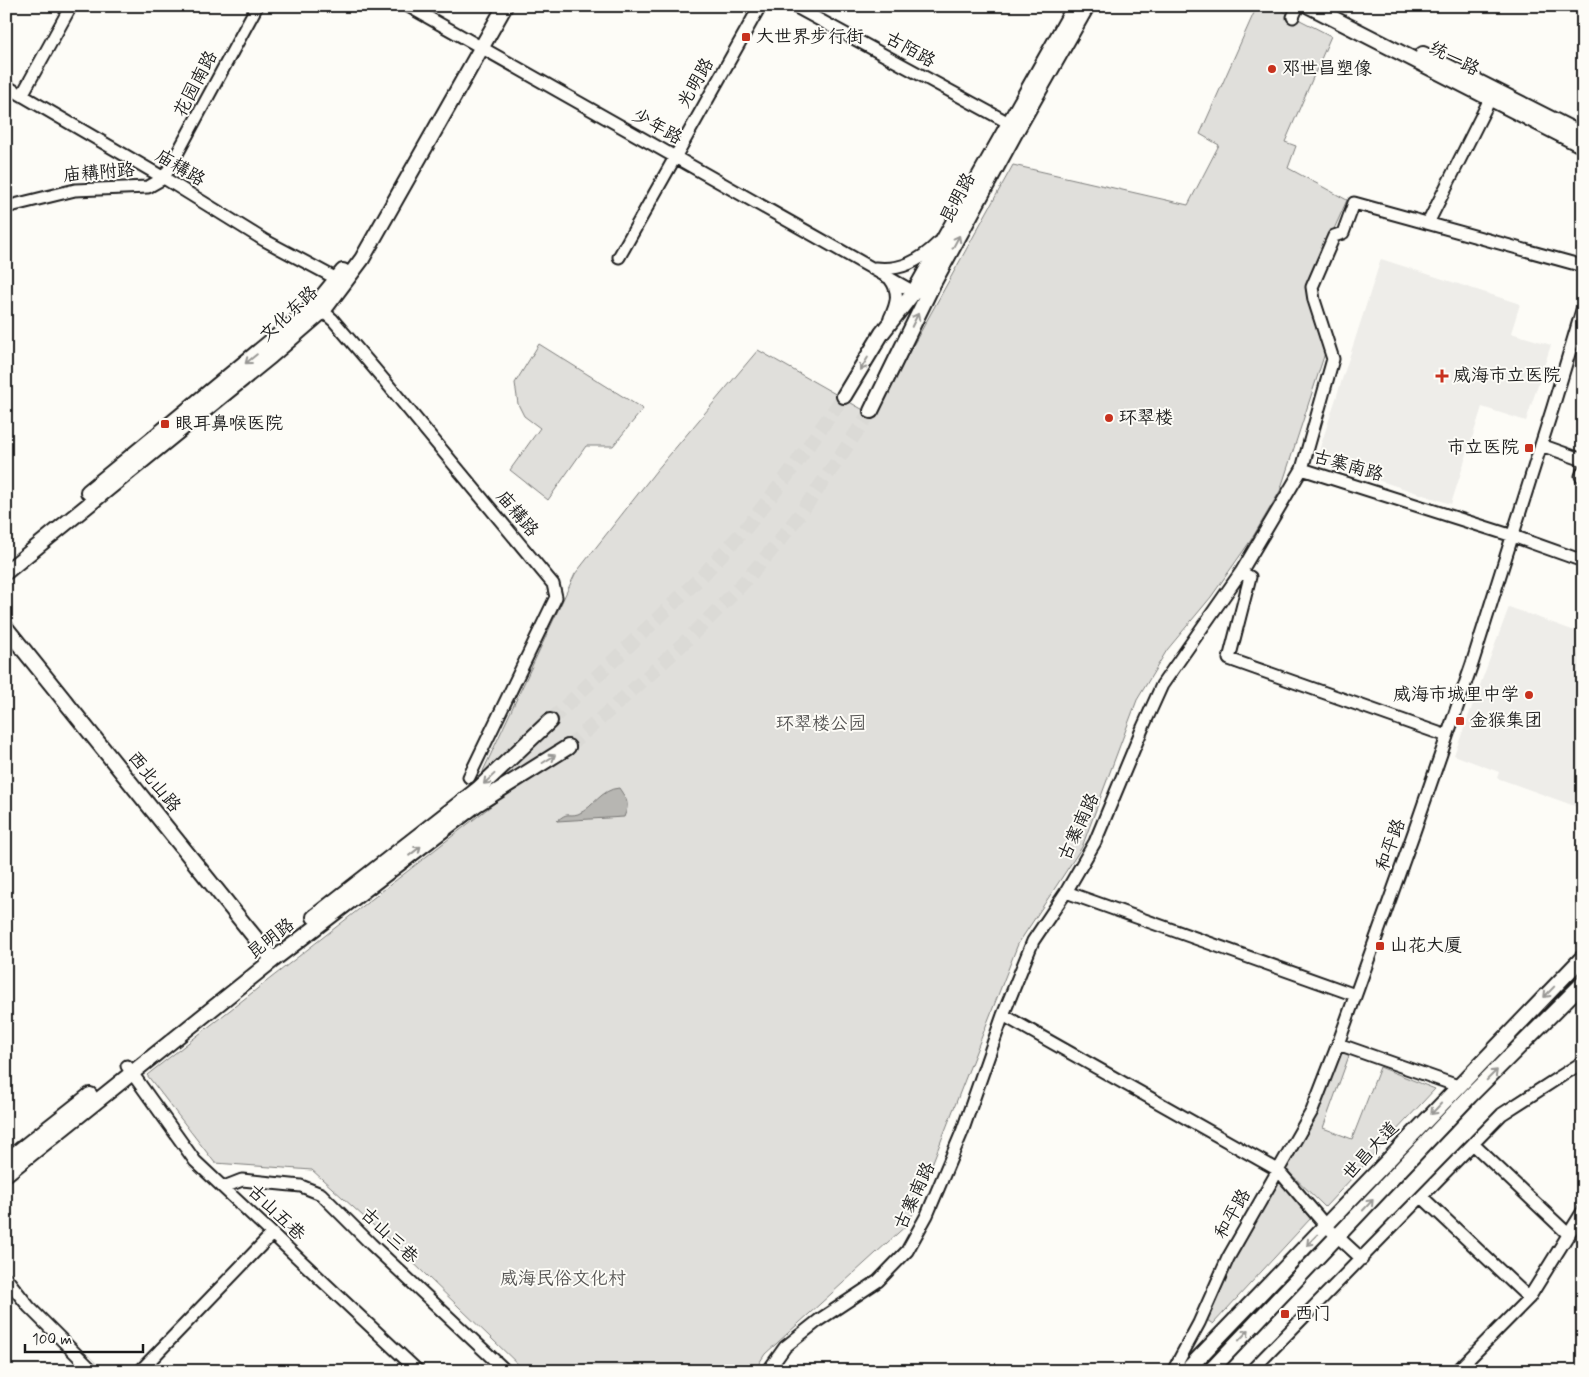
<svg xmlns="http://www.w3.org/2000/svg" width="1589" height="1377" viewBox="0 0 1589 1377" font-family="Mynerve,'LXGW WenKai TC',sans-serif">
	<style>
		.built { fill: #eeede9 }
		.green { fill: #e0dfdb; stroke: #7e7e7c }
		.water { fill: #b7b6b2; stroke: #797876 }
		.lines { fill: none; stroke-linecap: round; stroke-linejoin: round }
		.major-tunnel { stroke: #dbdad6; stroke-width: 14; stroke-dasharray: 14 7; stroke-linecap: butt }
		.minor-casing { stroke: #1c1c1c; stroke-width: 15 }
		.major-casing { stroke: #1c1c1c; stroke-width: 18 }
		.minor { stroke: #fdfcf7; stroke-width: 11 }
		.major { stroke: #fdfcf7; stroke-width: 14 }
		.oneway { stroke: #989794 }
		.poi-dot { fill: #c8321e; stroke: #fdfcf7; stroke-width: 2 }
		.labels { text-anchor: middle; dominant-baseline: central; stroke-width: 4; stroke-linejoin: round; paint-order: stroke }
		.poi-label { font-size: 18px; fill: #1c1c1c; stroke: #fdfcf7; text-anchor: start }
		.street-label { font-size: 18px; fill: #1c1c1c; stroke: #fdfcf7 }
		.park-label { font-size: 18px; fill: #575655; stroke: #fdfcf7 }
	</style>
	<rect width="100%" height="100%" fill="#fdfcf7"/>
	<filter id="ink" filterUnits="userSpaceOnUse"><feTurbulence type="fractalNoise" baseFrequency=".02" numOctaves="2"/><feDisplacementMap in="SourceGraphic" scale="10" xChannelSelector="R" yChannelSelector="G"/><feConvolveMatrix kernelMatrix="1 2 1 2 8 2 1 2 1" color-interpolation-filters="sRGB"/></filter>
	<g filter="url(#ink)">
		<path class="built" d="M1381,259L1520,304L1511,333L1551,345L1526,421L1482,407L1451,504L1316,460Z
			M1509,607L1583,634V809L1497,778L1499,772L1454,755Z"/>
		<path class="green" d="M1257,6H1273L1331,36L1285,142L1296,146L1288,168L1347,200L1309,285L1325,353L1280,491L1251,540L1211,597L1167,650L1137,700L1082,847L1018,944L909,1223L765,1354L754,1371H525L394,1244L312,1170L215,1163L147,1075L496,802L483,771L575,574L656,471L758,350L874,416L1013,165L1188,205L1219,145L1200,134Z
			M539,344L643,409L613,446H586L548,500L510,470L540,428L524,416L518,404L515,383Z
			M1340,1049L1350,1053L1323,1128L1352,1139L1380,1067L1435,1089L1325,1207L1286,1169L1311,1125Z
			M1280,1178L1311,1218L1213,1324L1207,1320L1234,1261Z"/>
		<path class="water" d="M619,788C627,800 630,803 624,817L557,821C568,811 568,817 578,814C593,808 601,789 619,788Z"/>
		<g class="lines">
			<path class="major-tunnel" d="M550,721L702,576L746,528L784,480L844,396
				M568,747C638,685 710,624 770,552C807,508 838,459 871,411"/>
			<defs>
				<path id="minor" d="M408,6L914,292L922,293
					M794,6L1009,123
					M1293,17L1298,6
					M6,86L164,178L264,240L337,279
					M22,95L71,6
					M6,207L75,190L148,187L164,178L257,6
					M1428,223L1494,91
					M619,257L760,6
					M875,268C901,271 920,261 938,243
					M317,306L333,320L384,380L553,584L556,597L469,777
					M890,318C897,304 900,292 890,279
					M1541,445L1583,460
					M1302,469L1513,536L1583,561
					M1583,471L1581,476L1583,477
					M1241,572L1250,577L1229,659L1447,736
					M1066,892L1355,995
					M1003,1015L1278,1170L1326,1226L1362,1259
					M1338,1044L1458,1086
					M127,1066L195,1161L418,1371
					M1473,1144L1569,1235
					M224,1187L242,1180L301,1186L321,1194L371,1244L506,1371
					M1422,1197L1529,1298
					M6,1278L29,1307L93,1371
					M140,1371L272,1234
					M768,1371L785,1347L819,1320L878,1281L907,1251L927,1215L962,1132L1003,1015L1033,941L1066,892L1095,842L1143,727L1162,685L1241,572L1302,469L1333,359L1314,300L1312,287L1334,236L1343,233L1354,203L1583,266
					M1173,1371L1199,1323L1228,1258L1312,1111L1338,1044L1414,832L1472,664L1553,407L1583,307
					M1251,1371L1502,1114L1583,1062
					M1457,1371L1529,1298L1583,1211"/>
				<path id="major" d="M1309,6L1583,146
					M1423,54L1583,135
					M844,396L882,333L914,292L1075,6
					M871,411L933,284L1014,135L1087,6
					M88,492L316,304L343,271
					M6,572L271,356L323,311L362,259L505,6
					M6,628L273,960
					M314,917L478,789L550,721
					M6,1161L90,1095
					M6,1174L273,960L477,804L568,747
					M1186,1371L1583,957
					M1210,1371L1470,1096L1583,983"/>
			</defs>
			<use href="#minor" class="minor-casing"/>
			<use href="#major" class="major-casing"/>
			<use href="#minor" class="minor"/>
			<use href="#major" class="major"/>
		</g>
		<defs><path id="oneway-shaft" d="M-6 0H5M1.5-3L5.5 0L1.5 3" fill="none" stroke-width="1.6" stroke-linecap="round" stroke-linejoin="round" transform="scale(1.25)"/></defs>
		<g class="oneway">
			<use href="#oneway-shaft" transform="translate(956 242) rotate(-62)"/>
			<use href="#oneway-shaft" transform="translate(915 320) rotate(-64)"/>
			<use href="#oneway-shaft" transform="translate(251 359) rotate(141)"/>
			<use href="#oneway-shaft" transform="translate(864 364) rotate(121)"/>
			<use href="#oneway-shaft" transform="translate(549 759) rotate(-32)"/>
			<use href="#oneway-shaft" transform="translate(489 779) rotate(137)"/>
			<use href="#oneway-shaft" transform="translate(415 851) rotate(-38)"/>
			<use href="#oneway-shaft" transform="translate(1549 992) rotate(134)"/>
			<use href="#oneway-shaft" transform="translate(1492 1075) rotate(-45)"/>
			<use href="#oneway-shaft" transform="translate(1436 1109) rotate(133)"/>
			<use href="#oneway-shaft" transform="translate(1368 1205) rotate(-47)"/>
			<use href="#oneway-shaft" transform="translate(1312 1240) rotate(134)"/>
			<use href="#oneway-shaft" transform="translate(1244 1335) rotate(-47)"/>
		</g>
	</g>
	<g class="poi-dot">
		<rect x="741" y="32" width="10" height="10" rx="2.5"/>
		<circle cx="1272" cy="69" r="5"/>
		<path d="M1439.5 368.5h5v5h5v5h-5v5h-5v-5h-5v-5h5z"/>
		<circle cx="1109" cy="418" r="5"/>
		<rect x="160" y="419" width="10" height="10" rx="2.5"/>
		<rect x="1524" y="443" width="10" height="10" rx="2.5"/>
		<circle cx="1529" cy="695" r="5"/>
		<rect x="1455" y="716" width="10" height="10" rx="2.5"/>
		<rect x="1375" y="941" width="10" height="10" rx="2.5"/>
		<rect x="1280" y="1309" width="10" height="10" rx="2.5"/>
	</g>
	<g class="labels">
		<g class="poi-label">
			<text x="756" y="37">大世界步行街</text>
			<text x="1282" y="69">邓世昌塑像</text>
			<text x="1453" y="376">威海市立医院</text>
			<text x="1119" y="418">环翠楼</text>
			<text x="175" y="424">眼耳鼻喉医院</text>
			<text x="1519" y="448" text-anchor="end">市立医院</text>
			<text x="1519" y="695" text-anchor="end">威海市城里中学</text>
			<text x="1470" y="721">金猴集团</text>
			<text x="1390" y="946">山花大厦</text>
			<text x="1295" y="1314">西门</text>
		</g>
		<g class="street-label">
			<text transform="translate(910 50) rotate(29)">古陌路</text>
			<text transform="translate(1454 59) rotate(27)">统一路</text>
			<text transform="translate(696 83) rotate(-60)">光明路</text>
			<text transform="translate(196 84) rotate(-62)">花园南路</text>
			<text transform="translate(657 127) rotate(29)">少年路</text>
			<text transform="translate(180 168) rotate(31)">庙耩路</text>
			<text transform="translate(99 173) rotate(-5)">庙耩附路</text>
			<text transform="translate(958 198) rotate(-62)">昆明路</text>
			<text transform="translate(289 314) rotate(-43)">文化东路</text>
			<text transform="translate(1348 466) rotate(16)">古寨南路</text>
			<text transform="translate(517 514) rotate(50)">庙耩路</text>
			<text transform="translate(154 782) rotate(51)">西北山路</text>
			<text transform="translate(1079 827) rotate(-65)">古寨南路</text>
			<text transform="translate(1391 845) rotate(-70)">和平路</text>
			<text transform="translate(271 939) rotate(-38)">昆明路</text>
			<text transform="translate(1371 1151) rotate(-47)">世昌大道</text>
			<text transform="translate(915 1196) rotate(-65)">古寨南路</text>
			<text transform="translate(276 1213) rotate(44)">古山五巷</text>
			<text transform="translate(1233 1214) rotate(-60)">和平路</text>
			<text transform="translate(389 1236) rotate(44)">古山三巷</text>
		</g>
		<g class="park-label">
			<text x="821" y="724">环翠楼公园</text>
			<text x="563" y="1279">威海民俗文化村</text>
		</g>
	</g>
	<rect width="1589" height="1377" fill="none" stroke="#fdfcf7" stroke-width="25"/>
	<rect x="12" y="12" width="1564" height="1352" fill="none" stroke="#1c1c1c" stroke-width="2" filter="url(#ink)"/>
	<path d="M25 1344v8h118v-8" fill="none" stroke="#1c1c1c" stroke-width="2.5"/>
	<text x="32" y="1344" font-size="15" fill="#1c1c1c" stroke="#fdfcf7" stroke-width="4" paint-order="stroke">100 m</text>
</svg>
